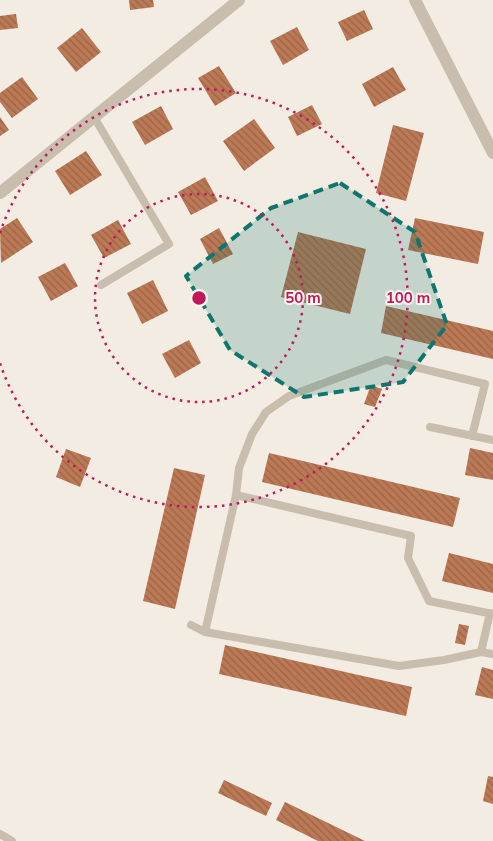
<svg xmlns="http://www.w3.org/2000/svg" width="493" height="841" viewBox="0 0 493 841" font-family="Mulish,sans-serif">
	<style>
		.building { fill: url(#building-back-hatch) }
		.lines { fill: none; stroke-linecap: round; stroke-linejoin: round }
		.service { stroke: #c9bdae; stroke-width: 8 }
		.minor { stroke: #c9bdae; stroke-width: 12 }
		.tertiary { stroke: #c9bdae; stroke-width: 12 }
		.marked { fill: #0f766e; fill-opacity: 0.2; stroke: #0f766e; stroke-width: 4; stroke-dasharray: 10 6; stroke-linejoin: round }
		.ring { fill: none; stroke: #c2185b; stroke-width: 2.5; stroke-dasharray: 2.5 5 }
		.centre { fill: #c2185b; stroke: #f9f5ee; stroke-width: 2.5 }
		.ring-label { font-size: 15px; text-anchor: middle; font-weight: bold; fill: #c2185b; stroke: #f9f5ee; stroke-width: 4; stroke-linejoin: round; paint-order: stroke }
	</style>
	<defs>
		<pattern id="building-back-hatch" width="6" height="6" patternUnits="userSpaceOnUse" patternTransform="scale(1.25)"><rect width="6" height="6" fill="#bc7956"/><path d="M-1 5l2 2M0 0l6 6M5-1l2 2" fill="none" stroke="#9a6447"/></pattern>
	</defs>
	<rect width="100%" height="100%" fill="#f2ece2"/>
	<path class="building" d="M129,0H153L154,7L130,10Z
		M364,10L373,29L347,41L338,22Z
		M16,14L18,28L0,30V16Z
		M297,27L309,50L283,65L270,41Z
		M82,28L101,52L76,72L57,48Z
		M219,66L236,93L215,106L198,78Z
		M393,67L406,90L374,107L362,84Z
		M22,77L38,99L12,118L0,102V93Z
		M312,105L322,124L297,136L288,117Z
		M161,106L173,129L145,145L132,122Z
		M0,117L9,130L0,136Z
		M254,119L275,148L244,171L223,141Z
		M393,125L424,133L406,201L376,193Z
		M86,151L102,175L70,195L55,171Z
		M205,177L218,201L191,215L178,192Z
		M17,218L33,242L1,263L0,229Z
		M415,218L484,232L478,264L408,250Z
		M118,220L131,244L104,258L91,235Z
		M219,228L233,254L213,264L200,239Z
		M298,232L366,249L350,314L281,297Z
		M65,263L78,286L51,301L38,277Z
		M153,280L168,311L142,324L127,293Z
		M386,306L493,331V359L381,333Z
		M189,340L201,363L175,378L162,354Z
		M371,385L382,389L375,407L364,404Z
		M470,448L493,453V480L465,475Z
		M66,449L91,458L80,487L56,477Z
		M269,453L460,498L453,527L262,482Z
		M174,468L205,475L175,609L143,601Z
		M449,553L493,564V593L442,581Z
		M459,624L469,626L465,645L455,643Z
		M225,645L412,687L406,716L219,674Z
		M482,667L493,670V699L475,695Z
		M488,776L493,777V804L483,801Z
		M224,780L272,803L266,816L218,793Z
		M285,802L365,841H318L276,820Z"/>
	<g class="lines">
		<path class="service" d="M94,117L169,244L101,285
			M430,427L493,440
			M236,495L411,536L408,558L429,601L493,614
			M191,625L205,632L399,666L444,660L481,652L493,654
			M205,632L236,495L239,468L252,434L266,412L289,396L386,360L485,384L472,436
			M481,652L490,613
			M0,834L12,841"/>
		<path class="minor" d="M0,193L239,0"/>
		<path class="tertiary" d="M415,0L493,153"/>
	</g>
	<path class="marked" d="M340,183L415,232L447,325L403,382L304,397L230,350L186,276L271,208Z"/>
	<g class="ring">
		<circle cx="199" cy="298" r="104"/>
		<path d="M0 233A209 209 0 1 1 0 363"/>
	</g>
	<circle cx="199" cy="298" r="8" class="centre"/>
	<g class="ring-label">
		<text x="303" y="303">50 m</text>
		<text x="408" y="303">100 m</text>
	</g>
</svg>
